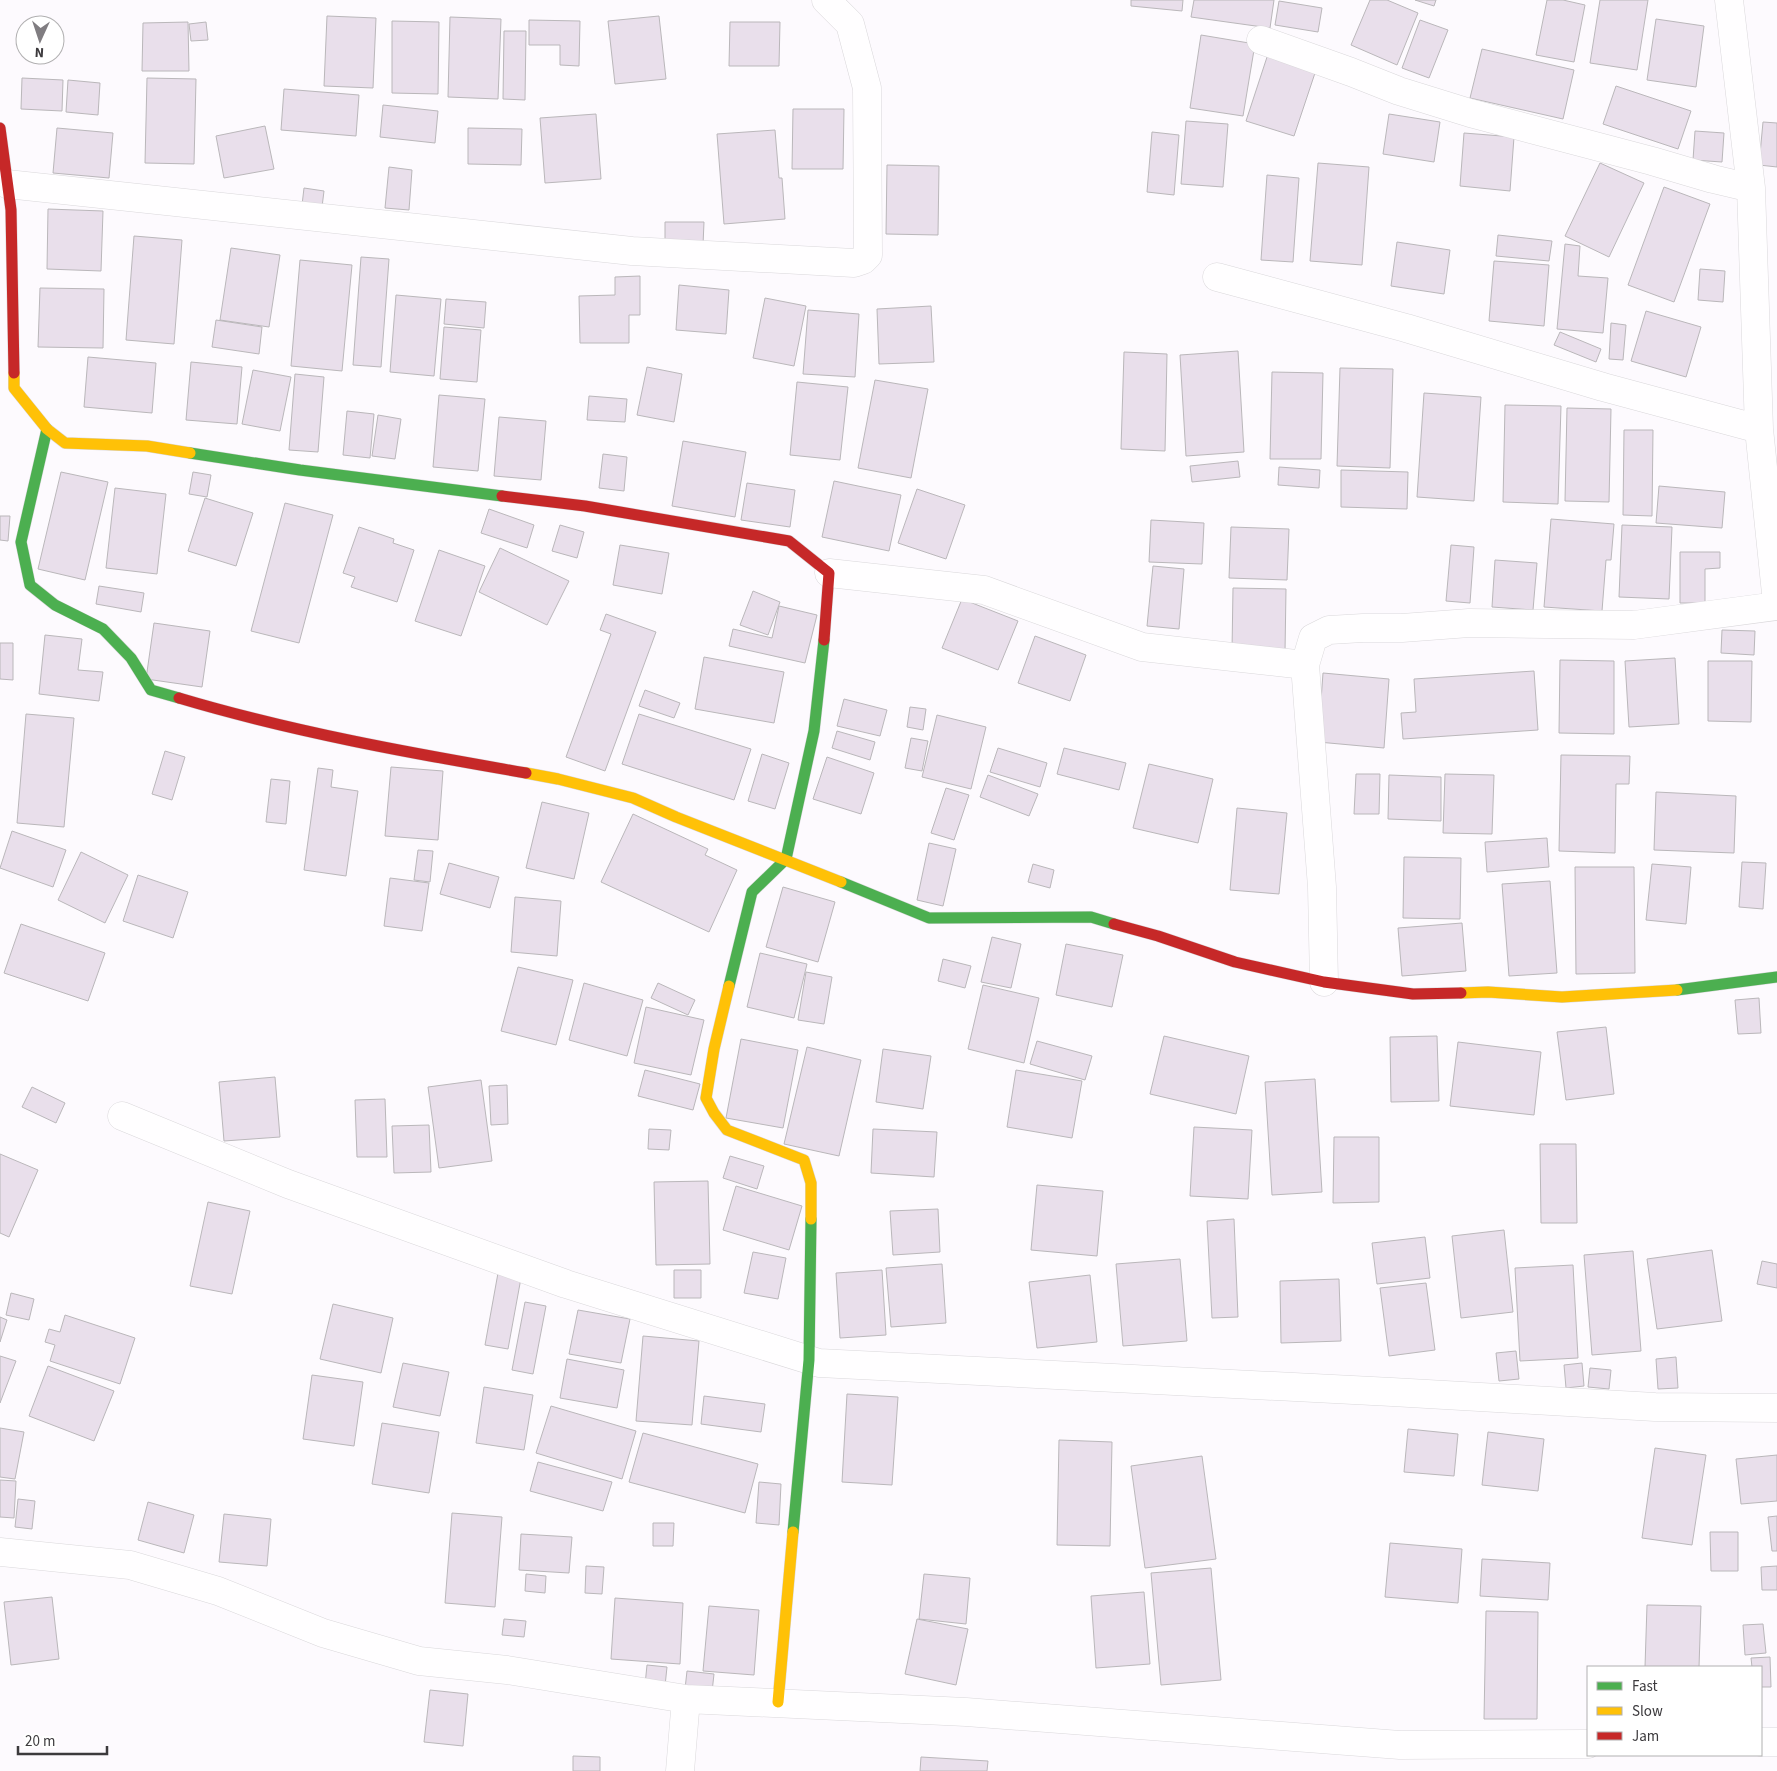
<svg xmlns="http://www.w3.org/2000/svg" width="1777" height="1771" viewBox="0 0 1777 1771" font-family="'Source Sans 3',sans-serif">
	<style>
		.building { fill: #e9dfeb; stroke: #bab7ba }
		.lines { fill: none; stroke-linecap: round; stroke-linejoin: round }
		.street-casing { stroke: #dad8db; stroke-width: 29 }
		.fast-casing { stroke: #dad8db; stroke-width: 12 }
		.slow-casing { stroke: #dad8db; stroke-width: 12 }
		.jam-casing { stroke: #dad8db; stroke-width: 12 }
		.street { stroke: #fffeff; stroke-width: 28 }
		.fast { stroke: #4caf50; stroke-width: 11 }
		.slow { stroke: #ffc107; stroke-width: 11 }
		.jam { stroke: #c62828; stroke-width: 11 }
	</style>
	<rect width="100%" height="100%" fill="#fdfafe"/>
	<path class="building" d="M1131,0H1183L1182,11L1131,6Z
		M1194,0H1274L1270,28L1191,17Z
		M1370,0H1387L1418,13L1397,65L1351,45Z
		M1415,0H1436L1434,6Z
		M1547,0H1563L1585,5L1574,62L1536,55Z
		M1600,0H1648L1637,70L1590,63Z
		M1279,1L1322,8L1318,32L1275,25Z
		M327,16L376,18L373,88L324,86Z
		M659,16L666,79L615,84L608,21Z
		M450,17L501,19L498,99L448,97Z
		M1656,19L1704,26L1696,87L1647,80Z
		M529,20L580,21L579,66L560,65V45H529Z
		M1420,20L1448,30L1429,78L1402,68Z
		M392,21L439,22L438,94L392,93Z
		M188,22L189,71H142L143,23Z
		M206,22L208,40L191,41L189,24Z
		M730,22H780L779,66H729Z
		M504,31H526L525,100L503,99Z
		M1201,35L1255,44L1243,116L1190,108Z
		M1482,49L1574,70L1563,119L1470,98Z
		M1268,54L1316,70L1294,136L1246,121Z
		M22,78L63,80L62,111L21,109Z
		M147,78L196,79L194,164L145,163Z
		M68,80L100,83L98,115L66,112Z
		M1616,86L1691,111L1678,149L1603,124Z
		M284,89L359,95L356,136L281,130Z
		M383,105L438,111L435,143L380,137Z
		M793,109H844L843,169H792Z
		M596,114L601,179L545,183L540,118Z
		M1389,114L1440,122L1434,162L1383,154Z
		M1186,121L1228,124L1223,187L1181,184Z
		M1763,122L1777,123V167L1759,165Z
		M265,126L274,169L224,178L216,136Z
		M57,128L113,133L109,178L53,173Z
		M468,128L522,129L521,165L468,164Z
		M775,130L779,178H782L785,219L724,224L717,134Z
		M1695,131L1724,133L1722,162L1693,160Z
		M1152,132L1179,135L1174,195L1147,192Z
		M1464,133L1514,137L1510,191L1460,186Z
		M1318,163L1369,167L1362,265L1310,261Z
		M1600,163L1644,183L1609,257L1565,236Z
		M887,165L939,166L938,235L886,234Z
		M389,167L412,170L409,210L385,208Z
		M1267,175L1299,178L1293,262L1261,260Z
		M1664,187L1710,204L1674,302L1628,285Z
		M304,188L324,191L322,207L302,205Z
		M48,209L103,211L101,271L47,269Z
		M665,222H704L703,245L665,244Z
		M1498,235L1552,241L1549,261L1496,256Z
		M134,236L182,240L174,344L126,340Z
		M1397,242L1450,250L1444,294L1391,286Z
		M1565,244L1580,246L1578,276L1608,278L1603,333L1557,329Z
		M231,248L280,255L269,327L220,320Z
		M361,257L389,259L381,367L353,365Z
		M300,260L352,265L342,371L291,366Z
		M1494,261L1549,265L1544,326L1489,321Z
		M1700,269L1725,271L1723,302L1698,300Z
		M640,276V315H629V343H580L579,296L615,295V277Z
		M679,285L729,290L726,334L676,330Z
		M40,288L104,289L103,348L38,347Z
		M396,295L441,299L434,376L390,372Z
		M765,298L806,306L794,366L753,358Z
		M446,299L486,302L484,328L444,324Z
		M931,306L934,362L879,364L877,309Z
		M808,310L859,314L855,377L803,374Z
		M1646,311L1701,327L1686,377L1631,361Z
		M216,320L262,327L259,354L212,347Z
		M1611,323L1626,325L1623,360L1609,359Z
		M444,327L481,330L477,382L440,379Z
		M1560,332L1601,349L1596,362L1554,345Z
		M1238,351L1244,452L1186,456L1180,355Z
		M1124,352L1167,354L1165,451L1121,449Z
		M88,357L156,363L152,413L84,407Z
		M191,362L242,367L237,424L186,420Z
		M647,367L682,374L674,422L637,415Z
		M1340,368L1393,369L1390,468L1337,466Z
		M253,370L291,377L280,431L242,424Z
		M1272,372L1323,373L1321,459H1270Z
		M295,374L324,377L318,452L289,450Z
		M875,380L928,389L911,478L858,468Z
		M797,382L848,387L840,460L790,455Z
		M1424,393L1481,397L1474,501L1417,497Z
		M439,395L485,399L478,471L433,467Z
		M589,396L627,399L625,422L587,420Z
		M1505,405L1561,406L1558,504L1503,502Z
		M1567,408L1611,409L1609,502L1565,501Z
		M347,411L374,414L370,458L343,455Z
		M378,415L401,419L395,459L372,456Z
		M499,417L546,421L541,480L494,476Z
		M1624,430H1653L1652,516L1623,515Z
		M683,441L746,452L735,517L672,506Z
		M603,454L627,457L624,491L599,488Z
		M1238,461L1240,477L1192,482L1190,466Z
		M1279,467L1320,470L1319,488L1278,485Z
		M1341,470L1408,472L1407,509L1341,507Z
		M61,472L108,482L85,580L38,569Z
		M193,472L211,475L207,497L189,494Z
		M834,481L901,495L889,551L822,537Z
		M747,483L795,490L790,527L741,520Z
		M1659,486L1725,492L1722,528L1656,523Z
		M115,488L166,494L157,574L106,568Z
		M917,489L965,505L946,559L898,543Z
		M205,498L253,513L236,566L188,551Z
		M285,503L333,515L299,643L251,631Z
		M489,509L534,525L527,548L481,533Z
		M0,516H10L8,541L0,540Z
		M1551,519L1614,524L1611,560H1606L1602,611L1544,607Z
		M1151,520L1204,523L1202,564L1149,562Z
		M560,525L584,532L577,558L552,551Z
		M1622,525L1672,527L1669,599L1619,597Z
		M359,527L394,539L393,543L414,550L397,602L351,587L355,577L343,573Z
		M1231,527L1289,529L1287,580L1229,578Z
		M620,545L669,553L662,594L613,585Z
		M1451,545L1474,547L1470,603L1446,601Z
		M500,548L569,581L547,625L479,592Z
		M439,550L485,566L461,636L415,621Z
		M1680,552H1720V568L1705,569V603H1680Z
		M1495,560L1537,563L1533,610L1492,607Z
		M1153,566L1184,569L1179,629L1147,626Z
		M99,586L144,593L141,612L96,604Z
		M1233,588L1286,589L1285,652L1232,651Z
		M753,591L780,602L768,635L740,625Z
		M962,599L1018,621L998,670L942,648Z
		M779,606L817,615L805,663L729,646L733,629L772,638Z
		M606,614L656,632L605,771L566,757L611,634L600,630Z
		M154,623L210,631L202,687L146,679Z
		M1722,630L1755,631L1754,655L1721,653Z
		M45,635L82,639L78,670L103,672L99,701L39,694Z
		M1035,636L1086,655L1070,701L1018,683Z
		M0,643H13V680L0,679Z
		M704,657L784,672L774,723L695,709Z
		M1675,658L1679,724L1629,727L1625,661Z
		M1560,660L1614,661V734L1559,733Z
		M1708,661H1752L1751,722L1708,721Z
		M1534,671L1538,730L1403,739L1401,713L1416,712L1414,679Z
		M1323,673L1389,679L1384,748L1318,742Z
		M645,690L680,703L674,718L639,706Z
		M844,699L887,710L880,736L837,726Z
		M910,707L926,709L923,730L907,727Z
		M26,714L74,718L64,827L17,823Z
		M639,714L751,749L734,800L622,764Z
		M937,715L986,727L971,789L922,777Z
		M837,731L875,742L870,760L832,748Z
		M911,738L928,741L922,771L905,768Z
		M998,748L1047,763L1040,787L990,772Z
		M1064,748L1126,763L1119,790L1057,774Z
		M165,751L185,757L172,800L152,794Z
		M762,754L789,763L775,809L748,801Z
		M1561,755L1630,756L1629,784H1616L1615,853L1559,851Z
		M827,757L874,773L861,814L813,799Z
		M1149,764L1213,779L1198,843L1133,828Z
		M391,767L443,771L438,840L385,836Z
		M318,768L333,770L331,787L358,791L346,876L304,870Z
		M1356,774H1380L1379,814H1354Z
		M1445,774L1494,775L1492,834L1443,833Z
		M988,775L1038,794L1029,816L980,797Z
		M1389,775L1441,777V821L1388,819Z
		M271,779L290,781L286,824L266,822Z
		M946,788L969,795L954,840L931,833Z
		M1656,792L1736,796L1734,853L1654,850Z
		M542,802L589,813L574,879L526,868Z
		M1237,808L1287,813L1279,894L1230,890Z
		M633,814L708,849L705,855L737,870L709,932L601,882Z
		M12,831L66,850L53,887L0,868Z
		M1547,838L1549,867L1487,872L1485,842Z
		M929,843L956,849L943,906L917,900Z
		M418,850L433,851L430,882L414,880Z
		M81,852L128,875L105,923L58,900Z
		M1404,857L1461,858L1460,919L1403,918Z
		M1742,862L1766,863L1763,909L1739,907Z
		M449,863L499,877L490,908L440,894Z
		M1033,864L1054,870L1050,888L1028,882Z
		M1652,864L1691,867L1686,924L1646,920Z
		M1575,867H1634L1635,973L1576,974Z
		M138,875L188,892L173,938L123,921Z
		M390,878L429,883L422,931L384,926Z
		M1550,881L1557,973L1509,976L1502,884Z
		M783,887L835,902L818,962L766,947Z
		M515,897L561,901L557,956L511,952Z
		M1462,923L1466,971L1402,976L1398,928Z
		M21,924L105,953L88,1001L4,973Z
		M992,937L1021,944L1011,988L981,982Z
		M1066,944L1123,955L1112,1007L1056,995Z
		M760,953L807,964L794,1018L747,1007Z
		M943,959L971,966L965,988L938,981Z
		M518,967L573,980L556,1045L501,1031Z
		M806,972L832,977L824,1024L798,1020Z
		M584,983L643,1000L627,1056L569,1040Z
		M658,983L695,1000L688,1015L651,998Z
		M983,985L1039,998L1024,1063L968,1049Z
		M1759,998L1761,1033L1738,1034L1735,1000Z
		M646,1007L704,1020L691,1075L634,1063Z
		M1606,1027L1614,1094L1566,1100L1557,1032Z
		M1164,1036L1249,1056L1236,1114L1150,1094Z
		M1437,1036L1439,1101L1391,1102L1390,1037Z
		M741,1039L798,1050L783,1128L726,1118Z
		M1037,1041L1092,1056L1085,1080L1030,1064Z
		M1458,1042L1541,1052L1534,1115L1450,1106Z
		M807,1047L861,1060L839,1156L784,1144Z
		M883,1049L931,1056L923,1109L876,1102Z
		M645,1070L700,1084L693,1110L638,1096Z
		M1016,1070L1082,1081L1072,1138L1007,1127Z
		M275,1077L280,1137L224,1141L219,1082Z
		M1315,1079L1322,1192L1272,1195L1265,1082Z
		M481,1080L492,1161L439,1168L428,1087Z
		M507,1085L508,1124L491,1125L489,1086Z
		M32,1087L65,1103L56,1123L22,1107Z
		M385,1099L387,1157H357L355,1100Z
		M429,1125L431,1172L394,1173L392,1126Z
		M1194,1127L1252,1130L1248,1199L1190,1196Z
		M649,1129L671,1130L669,1150L648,1149Z
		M873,1129L937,1132L934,1177L871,1173Z
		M1334,1137H1379V1202L1333,1203Z
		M1540,1144H1576L1577,1223H1541Z
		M0,1154L38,1170L9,1237L0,1233Z
		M730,1156L764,1166L757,1189L723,1178Z
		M708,1181L710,1264L656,1265L654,1182Z
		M1037,1185L1103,1191L1097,1256L1031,1250Z
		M736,1186L802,1206L789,1250L723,1230Z
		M208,1202L250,1211L232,1294L190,1286Z
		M938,1209L940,1252L893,1255L890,1211Z
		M1234,1219L1238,1317L1212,1318L1207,1221Z
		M1504,1230L1513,1312L1461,1318L1452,1236Z
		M1425,1237L1430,1278L1377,1284L1372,1243Z
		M1712,1250L1722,1321L1657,1329L1647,1259Z
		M1633,1251L1641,1351L1592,1355L1584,1255Z
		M753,1252L786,1258L778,1299L744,1293Z
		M1180,1259L1187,1341L1123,1346L1116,1264Z
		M1762,1261L1777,1264V1288L1757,1284Z
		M942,1264L946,1323L891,1327L886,1268Z
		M1573,1265L1578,1358L1520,1361L1515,1268Z
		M674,1270H701V1298H674Z
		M882,1270L886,1335L840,1338L836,1273Z
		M498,1273L521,1278L508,1349L485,1345Z
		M1090,1275L1097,1342L1037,1348L1029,1282Z
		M1339,1279L1341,1341L1281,1343L1280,1281Z
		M1426,1283L1435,1350L1389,1356L1380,1288Z
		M11,1293L34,1299L29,1320L6,1315Z
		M525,1302L546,1306L533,1374L512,1370Z
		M333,1304L393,1318L381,1373L320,1359Z
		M578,1310L630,1319L621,1363L569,1354Z
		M65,1315L135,1338L120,1384L50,1361L55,1345L45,1342L49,1329L60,1332Z
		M0,1317L7,1320L0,1342Z
		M643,1336L699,1341L692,1425L636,1421Z
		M1516,1351L1519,1379L1499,1381L1496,1353Z
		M0,1356L16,1361L0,1403Z
		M1676,1357L1678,1388L1658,1389L1656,1359Z
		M567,1359L624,1370L617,1408L560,1398Z
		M403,1363L449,1372L440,1416L393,1407Z
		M1582,1363L1584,1386L1566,1388L1564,1365Z
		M48,1366L114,1391L94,1441L29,1416Z
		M1590,1368L1611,1370L1609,1389L1588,1387Z
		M312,1375L363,1382L354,1446L303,1439Z
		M484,1387L533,1395L524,1450L476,1443Z
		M847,1394L898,1397L892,1485L842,1482Z
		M704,1396L765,1404L761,1432L701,1424Z
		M551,1406L636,1431L622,1479L536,1453Z
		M382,1423L439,1432L429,1493L372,1484Z
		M0,1428L24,1432L15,1479L0,1477Z
		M1408,1429L1458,1434L1454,1476L1404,1472Z
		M1488,1432L1544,1439L1538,1491L1482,1485Z
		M643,1433L758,1464L745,1513L629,1482Z
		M1059,1440L1112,1442L1110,1546L1057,1545Z
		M1655,1448L1706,1455L1692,1545L1642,1538Z
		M1777,1455V1501L1741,1504L1736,1459Z
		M1202,1456L1216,1559L1145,1568L1131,1466Z
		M538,1462L612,1482L603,1511L530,1491Z
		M0,1480L16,1481L14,1518L0,1517Z
		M759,1482L781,1484L779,1525L756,1523Z
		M18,1499L35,1501L32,1529L15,1527Z
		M148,1502L194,1515L184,1553L138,1540Z
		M452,1513L502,1517L495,1607L445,1603Z
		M224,1514L271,1519L267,1566L219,1562Z
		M1777,1516V1551H1772L1768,1517Z
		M653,1523H674L673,1546H653Z
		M1710,1532H1738V1571H1711Z
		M521,1534L572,1537L569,1573L519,1570Z
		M1390,1543L1462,1549L1458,1603L1385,1597Z
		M1482,1559L1550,1563L1548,1600L1480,1596Z
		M586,1566L604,1567L602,1594L585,1593Z
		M1777,1566V1590H1762L1761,1567Z
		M1211,1568L1221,1680L1161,1685L1151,1573Z
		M526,1574L546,1576L545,1593L525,1591Z
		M924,1574L970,1578L966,1624L919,1619Z
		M1144,1592L1150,1664L1096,1668L1091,1596Z
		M52,1597L59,1659L11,1665L4,1602Z
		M615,1598L683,1603L680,1664L611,1659Z
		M1647,1605L1701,1606L1699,1667H1645Z
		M709,1606L759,1610L754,1675L703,1671Z
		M1486,1611L1538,1612L1537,1719H1484Z
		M504,1619L526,1621L524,1637L502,1635Z
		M917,1619L968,1629L956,1685L905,1674Z
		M1763,1624L1766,1653L1745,1655L1743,1625Z
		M1770,1657L1771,1687H1761V1667H1752L1751,1658Z
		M647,1665L667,1667L665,1686L645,1685Z
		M687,1671L714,1674L712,1692L685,1689Z
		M430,1690L468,1694L463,1746L424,1742Z
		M573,1756L600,1757V1771H573Z
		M921,1757L988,1761L987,1771H920Z"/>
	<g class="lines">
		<defs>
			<path id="street" d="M1729,0L1751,188L1759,429L1777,603
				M1261,40L1351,72L1399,91L1470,113L1652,161L1713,179L1751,188
				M7,184L632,251L854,263L863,260L868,255L867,88L850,24L826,0
				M1217,277L1406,328L1603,387L1759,429
				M829,573L984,590L1142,647L1305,665
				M1324,982L1322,887L1305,665L1313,638L1329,630L1363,628H1402L1469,623L1634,625L1777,606
				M122,1116L288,1184L566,1284L819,1363L1392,1392L1655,1407L1777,1408
				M0,1552L130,1565L218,1591L323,1633L419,1661L507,1670L686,1699
				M1761,1742H1777
				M680,1771L686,1699L966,1712L1400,1745L1588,1744"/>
			<path id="fast" d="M47,429L21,542L30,585L55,605L103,629L131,658L151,690L179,698
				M190,453L300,470L502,496
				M841,882L929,918L1091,917L1114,924
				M729,986L752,892L786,859L814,731L824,640
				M1677,990L1777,977
				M793,1532L809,1360L811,1219"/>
			<path id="slow" d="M14,373V388L47,429L65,443L147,446L190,453
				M526,773L558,779L633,798L676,817L841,882
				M729,986L714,1049L706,1098L714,1113L727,1130L804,1160L811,1183V1219
				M1461,993L1488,992L1562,997L1677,990
				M778,1702L793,1532"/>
			<path id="jam" d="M0,128L11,210L14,373
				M502,496L585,506L789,541L829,573L824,640
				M179,698C293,732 410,753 526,773
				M1114,924L1158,936L1235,962L1324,982L1413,994L1461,993"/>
		</defs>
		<use href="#street" class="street-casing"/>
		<use href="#fast" class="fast-casing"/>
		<use href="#slow" class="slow-casing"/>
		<use href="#jam" class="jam-casing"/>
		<use href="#street" class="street"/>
		<use href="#fast" class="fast"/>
		<use href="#slow" class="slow"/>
		<use href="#jam" class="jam"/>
	</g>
	<rect x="1587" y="1666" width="175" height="90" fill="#ffffff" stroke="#b1b0b1"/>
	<rect x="1597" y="1682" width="25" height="8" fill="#4caf50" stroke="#b1b0b1"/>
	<text x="1632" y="1691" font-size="15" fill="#3c3a3d">Fast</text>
	<rect x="1597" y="1707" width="25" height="8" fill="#ffc107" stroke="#b1b0b1"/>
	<text x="1632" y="1716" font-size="15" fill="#3c3a3d">Slow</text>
	<rect x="1597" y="1732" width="25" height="8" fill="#c62828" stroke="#b1b0b1"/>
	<text x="1632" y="1741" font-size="15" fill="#3c3a3d">Jam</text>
	<g transform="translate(40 40) rotate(183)"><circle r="24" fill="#ffffff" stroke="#b1b0b1"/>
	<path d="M0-4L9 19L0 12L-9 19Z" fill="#807d81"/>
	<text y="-8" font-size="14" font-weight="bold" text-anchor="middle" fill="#3c3a3d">N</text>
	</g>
	<path d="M18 1746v8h89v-8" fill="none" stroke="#3c3a3d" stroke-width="2.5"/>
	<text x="25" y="1746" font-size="15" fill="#3c3a3d" stroke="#ffffff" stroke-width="4" paint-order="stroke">20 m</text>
</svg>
